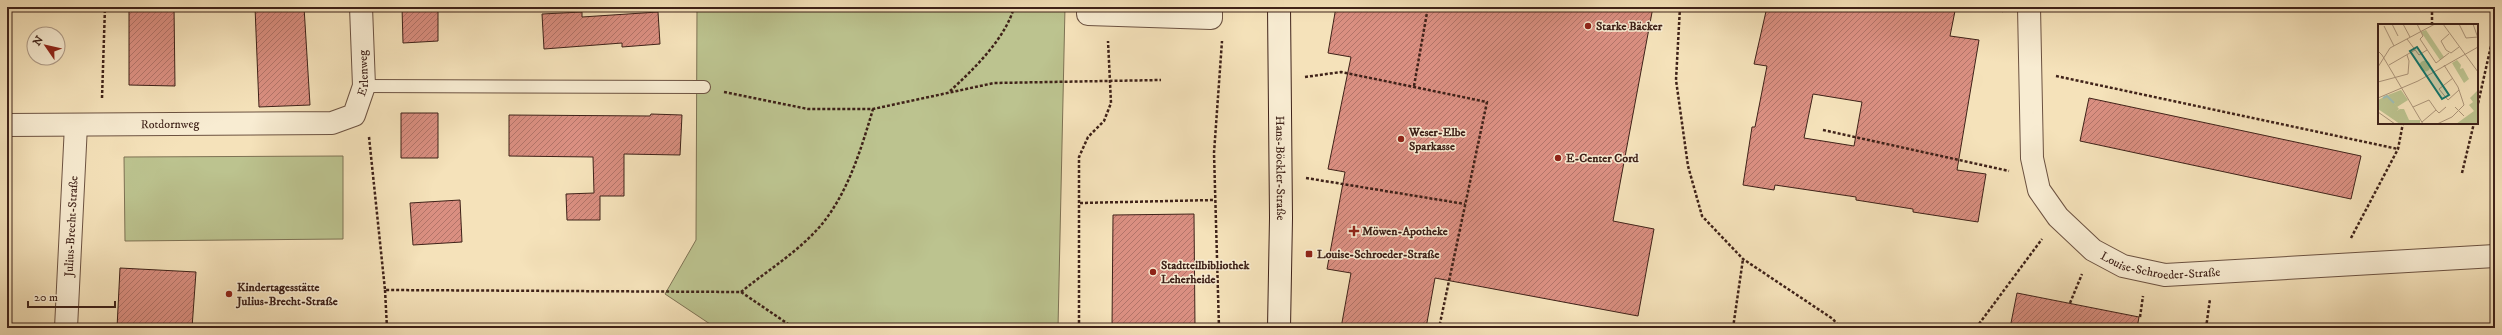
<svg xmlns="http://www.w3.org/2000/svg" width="2502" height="335" viewBox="0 0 2502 335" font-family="'IM FELL DW Pica',serif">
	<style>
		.park { fill: #bcc38f; stroke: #7e7254 }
		.building { fill: url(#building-hatch); stroke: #3f2219; fill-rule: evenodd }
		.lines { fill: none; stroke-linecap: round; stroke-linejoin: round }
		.lane-casing { stroke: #6c5241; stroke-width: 14 }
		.street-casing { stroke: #6c5241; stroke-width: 24 }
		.secondary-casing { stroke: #3f2219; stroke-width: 24 }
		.path { stroke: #3f2219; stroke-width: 2.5; stroke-dasharray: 3 2; stroke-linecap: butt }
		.lane { stroke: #f8ecd2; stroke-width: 12 }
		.street { stroke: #f8ecd2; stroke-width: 22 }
		.secondary { stroke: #f8ecd2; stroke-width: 22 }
		.poi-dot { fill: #8f2418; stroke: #f8ecd2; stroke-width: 1.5 }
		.labels { text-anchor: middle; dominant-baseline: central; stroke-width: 3; stroke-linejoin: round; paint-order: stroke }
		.poi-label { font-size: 12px; font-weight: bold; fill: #3f2219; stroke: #f8ecd2; text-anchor: start }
		.street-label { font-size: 12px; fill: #3f2219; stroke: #f8ecd2 }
		.inset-river { fill: none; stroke: #9dbdb4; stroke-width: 2 }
		.inset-road { fill: none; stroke: #ac957a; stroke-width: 1 }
		.view { fill: #0f766e; fill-opacity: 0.15; stroke: #0f766e; stroke-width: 2 }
		.inset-edge { fill: none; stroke: #3f2219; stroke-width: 2 }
	</style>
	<defs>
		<pattern id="building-hatch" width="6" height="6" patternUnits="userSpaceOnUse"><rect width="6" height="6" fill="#da8f81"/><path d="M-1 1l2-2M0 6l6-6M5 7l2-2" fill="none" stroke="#b27469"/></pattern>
	</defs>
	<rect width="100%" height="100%" fill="#f5e2ba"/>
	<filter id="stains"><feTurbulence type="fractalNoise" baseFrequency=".005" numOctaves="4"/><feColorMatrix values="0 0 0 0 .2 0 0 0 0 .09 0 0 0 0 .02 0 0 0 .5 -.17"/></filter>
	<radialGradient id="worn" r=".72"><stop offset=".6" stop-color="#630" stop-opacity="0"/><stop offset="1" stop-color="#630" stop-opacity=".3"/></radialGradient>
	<path class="park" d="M697,7H1065L1058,328H716L665,294L696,240Z
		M343,156V239L125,241L124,157Z"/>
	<path class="building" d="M129,7H174L175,86L129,85Z
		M255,7H304L310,105L259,107Z
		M402,7H438V41L403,43Z
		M1336,7H1653L1613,221L1654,229L1638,316L1435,278L1426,328H1341L1351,273L1327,269L1345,172L1328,169L1351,57L1328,53Z
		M1767,7H1935L1955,11L1950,36L1979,40L1957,170L1986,174L1978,222L1913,212V209L1856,200V197L1775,185L1774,190L1743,185L1752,127H1755L1767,66L1754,64ZM1813,94L1862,102L1854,146L1804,138Z
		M582,12V17L658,12L660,44L622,47V43L544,49L542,14Z
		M2089,98L2361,156L2351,199L2080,141Z
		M401,113H438V158H401Z
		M651,114L682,115L680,155L624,154V196H600V220H567L566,194L594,193L593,157L509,156V115L650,116Z
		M460,200L462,242L413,245L410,203Z
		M1194,214L1195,328H1112L1113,215Z
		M120,268L196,272L192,328H117Z
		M2017,293L2139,317L2137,328H2010Z"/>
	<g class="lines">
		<defs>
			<path id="lane" d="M364,86L704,87"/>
			<g id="street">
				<path d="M1088,7V14L1211,18V7"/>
				<path id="s1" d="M2029,7L2032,158L2039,190L2058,217L2093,250L2123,266L2165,275L2495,256"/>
				<path id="s2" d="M7,125L332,123L354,115L364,86L361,7"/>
				<path id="s3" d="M66,328L76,125"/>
			</g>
			<g id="secondary">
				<path id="s4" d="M1279,7L1281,218L1279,328"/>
			</g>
		</defs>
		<use href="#lane" class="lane-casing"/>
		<use href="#street" class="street-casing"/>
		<use href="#secondary" class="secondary-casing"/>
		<path class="path" d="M1680,7L1676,80L1688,166L1702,216L1743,259L1833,319L1840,328
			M1986,7L2003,11
			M2432,25V7
			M2056,76L2398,149
			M1305,77L1341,72L1487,102L1439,328
			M1414,86L1428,7
			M950,91C973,70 1006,38 1014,7
			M724,92L808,109H873L994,83L1161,80
			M102,98L105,7
			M2477,108L2495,28
			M1823,130L2009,171
			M369,137L385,290L741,292L794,328
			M2462,173L2474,123
			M1306,178L1465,204
			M1080,203L1214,200
			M2351,238L2398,149L2403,123
			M385,290L387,328
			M741,292C764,273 790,257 811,236C845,203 860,153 873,109
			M2070,303L2082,274
			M2140,317L2143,296
			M1079,328V157L1088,137L1104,121L1111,103L1108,41
			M1219,328L1214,153L1222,41
			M1733,328L1743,259
			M1976,328L2042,239
			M2206,328L2210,299"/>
		<use href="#lane" class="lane"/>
		<use href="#street" class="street"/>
		<use href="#secondary" class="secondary"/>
	</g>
	<g class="poi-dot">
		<circle cx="1588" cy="26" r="4"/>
		<circle cx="1401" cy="139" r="4"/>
		<circle cx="1558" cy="158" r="4"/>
		<path d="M1352 225h4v4h4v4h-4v4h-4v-4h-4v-4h4z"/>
		<rect x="1305" y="250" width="8" height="8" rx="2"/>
		<circle cx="1153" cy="272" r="4"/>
		<circle cx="229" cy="294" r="4"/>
	</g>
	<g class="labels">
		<g class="poi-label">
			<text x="1596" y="26">Starke Bäcker</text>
			<text x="1409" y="132">Weser-Elbe<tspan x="1409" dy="14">Sparkasse</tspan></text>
			<text x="1566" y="158">E-Center Cord</text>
			<text x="1362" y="231">Möwen-Apotheke</text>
			<text x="1317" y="254">Louise-Schroeder-Straße</text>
			<text x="1161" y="265">Stadtteilbibliothek<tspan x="1161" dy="14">Leherheide</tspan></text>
			<text x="237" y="287">Kindertagesstätte<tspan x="237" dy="14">Julius-Brecht-Straße</tspan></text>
		</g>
		<g class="street-label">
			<text stroke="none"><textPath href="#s2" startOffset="392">Erlenweg</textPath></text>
			<text stroke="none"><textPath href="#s2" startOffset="163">Rotdornweg</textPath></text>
			<text stroke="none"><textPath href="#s4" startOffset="161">Hans-Böckler-Straße</textPath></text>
			<text stroke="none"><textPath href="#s3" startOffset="102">Julius-Brecht-Straße</textPath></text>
			<text stroke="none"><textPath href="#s1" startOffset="336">Louise-Schroeder-Straße</textPath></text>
		</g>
	</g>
	<g transform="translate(2378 24)">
		<rect width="100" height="100" fill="#f5e2ba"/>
		<path d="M10,71L21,85L14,91L22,100L0,85V76Z" fill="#bcc38f"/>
		<path d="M100,66V100H78L96,87L91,81L95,78L92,74Z" fill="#bcc38f"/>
		<path d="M48,6L66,33L62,36L43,8ZM41.5 42a5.5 5.5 0 1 1 11 0a5.5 5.5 0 1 1-11 0ZM23,66L30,76L19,83L10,71ZM22,85H26L31,96H42V100H22L11,91Z" fill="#bcc38f"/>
		<path d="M79,36L83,41L82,45L85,44L91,55L86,59L74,39Z" fill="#bcc38f"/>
		<path class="inset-river" d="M5,74L9,72L16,79"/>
		<path class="inset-road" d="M14,0L20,12M25,0L32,13M39,0L45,12L42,15L58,39L71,29M65,0L100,48M81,0L88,14L100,13M95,0L100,14M6,2L16,22M71,10L63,17L68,26L73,29L81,23M29,15L41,31L49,26M0,27L4,31L45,100M11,41L37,26M0,43L12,24L57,0M0,58L30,50L31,37L29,31M0,74L40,57L100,23M70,76L61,65L75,54M70,76L81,66M35,83L51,76L58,86M77,83L86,92M58,86L61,89L68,83M0,88L17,100M44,98L58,86M59,100L74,93L86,81L80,63L66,41"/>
		<path class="view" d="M39,23L71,71L64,75L32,27Z"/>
		<rect width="100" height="100" class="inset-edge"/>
	</g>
	<rect width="2502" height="335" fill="none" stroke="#f5e2ba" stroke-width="24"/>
	<rect x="8" y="8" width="2486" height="319" fill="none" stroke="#3f2219" stroke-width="2"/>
	<rect x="12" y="12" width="2478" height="311" fill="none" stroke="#3f2219"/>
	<g transform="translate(46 46) rotate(304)"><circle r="19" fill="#f8ecd2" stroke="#ae9b88"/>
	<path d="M0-3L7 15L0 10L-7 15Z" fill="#8f2418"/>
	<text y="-6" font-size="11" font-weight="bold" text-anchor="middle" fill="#3f2219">N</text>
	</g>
	<path d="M28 301v6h87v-6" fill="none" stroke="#3f2219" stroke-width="2"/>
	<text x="34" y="301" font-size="12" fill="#3f2219" stroke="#f8ecd2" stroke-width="3" paint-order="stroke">20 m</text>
	<rect width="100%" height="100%" filter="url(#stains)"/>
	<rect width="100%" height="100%" fill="url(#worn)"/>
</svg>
